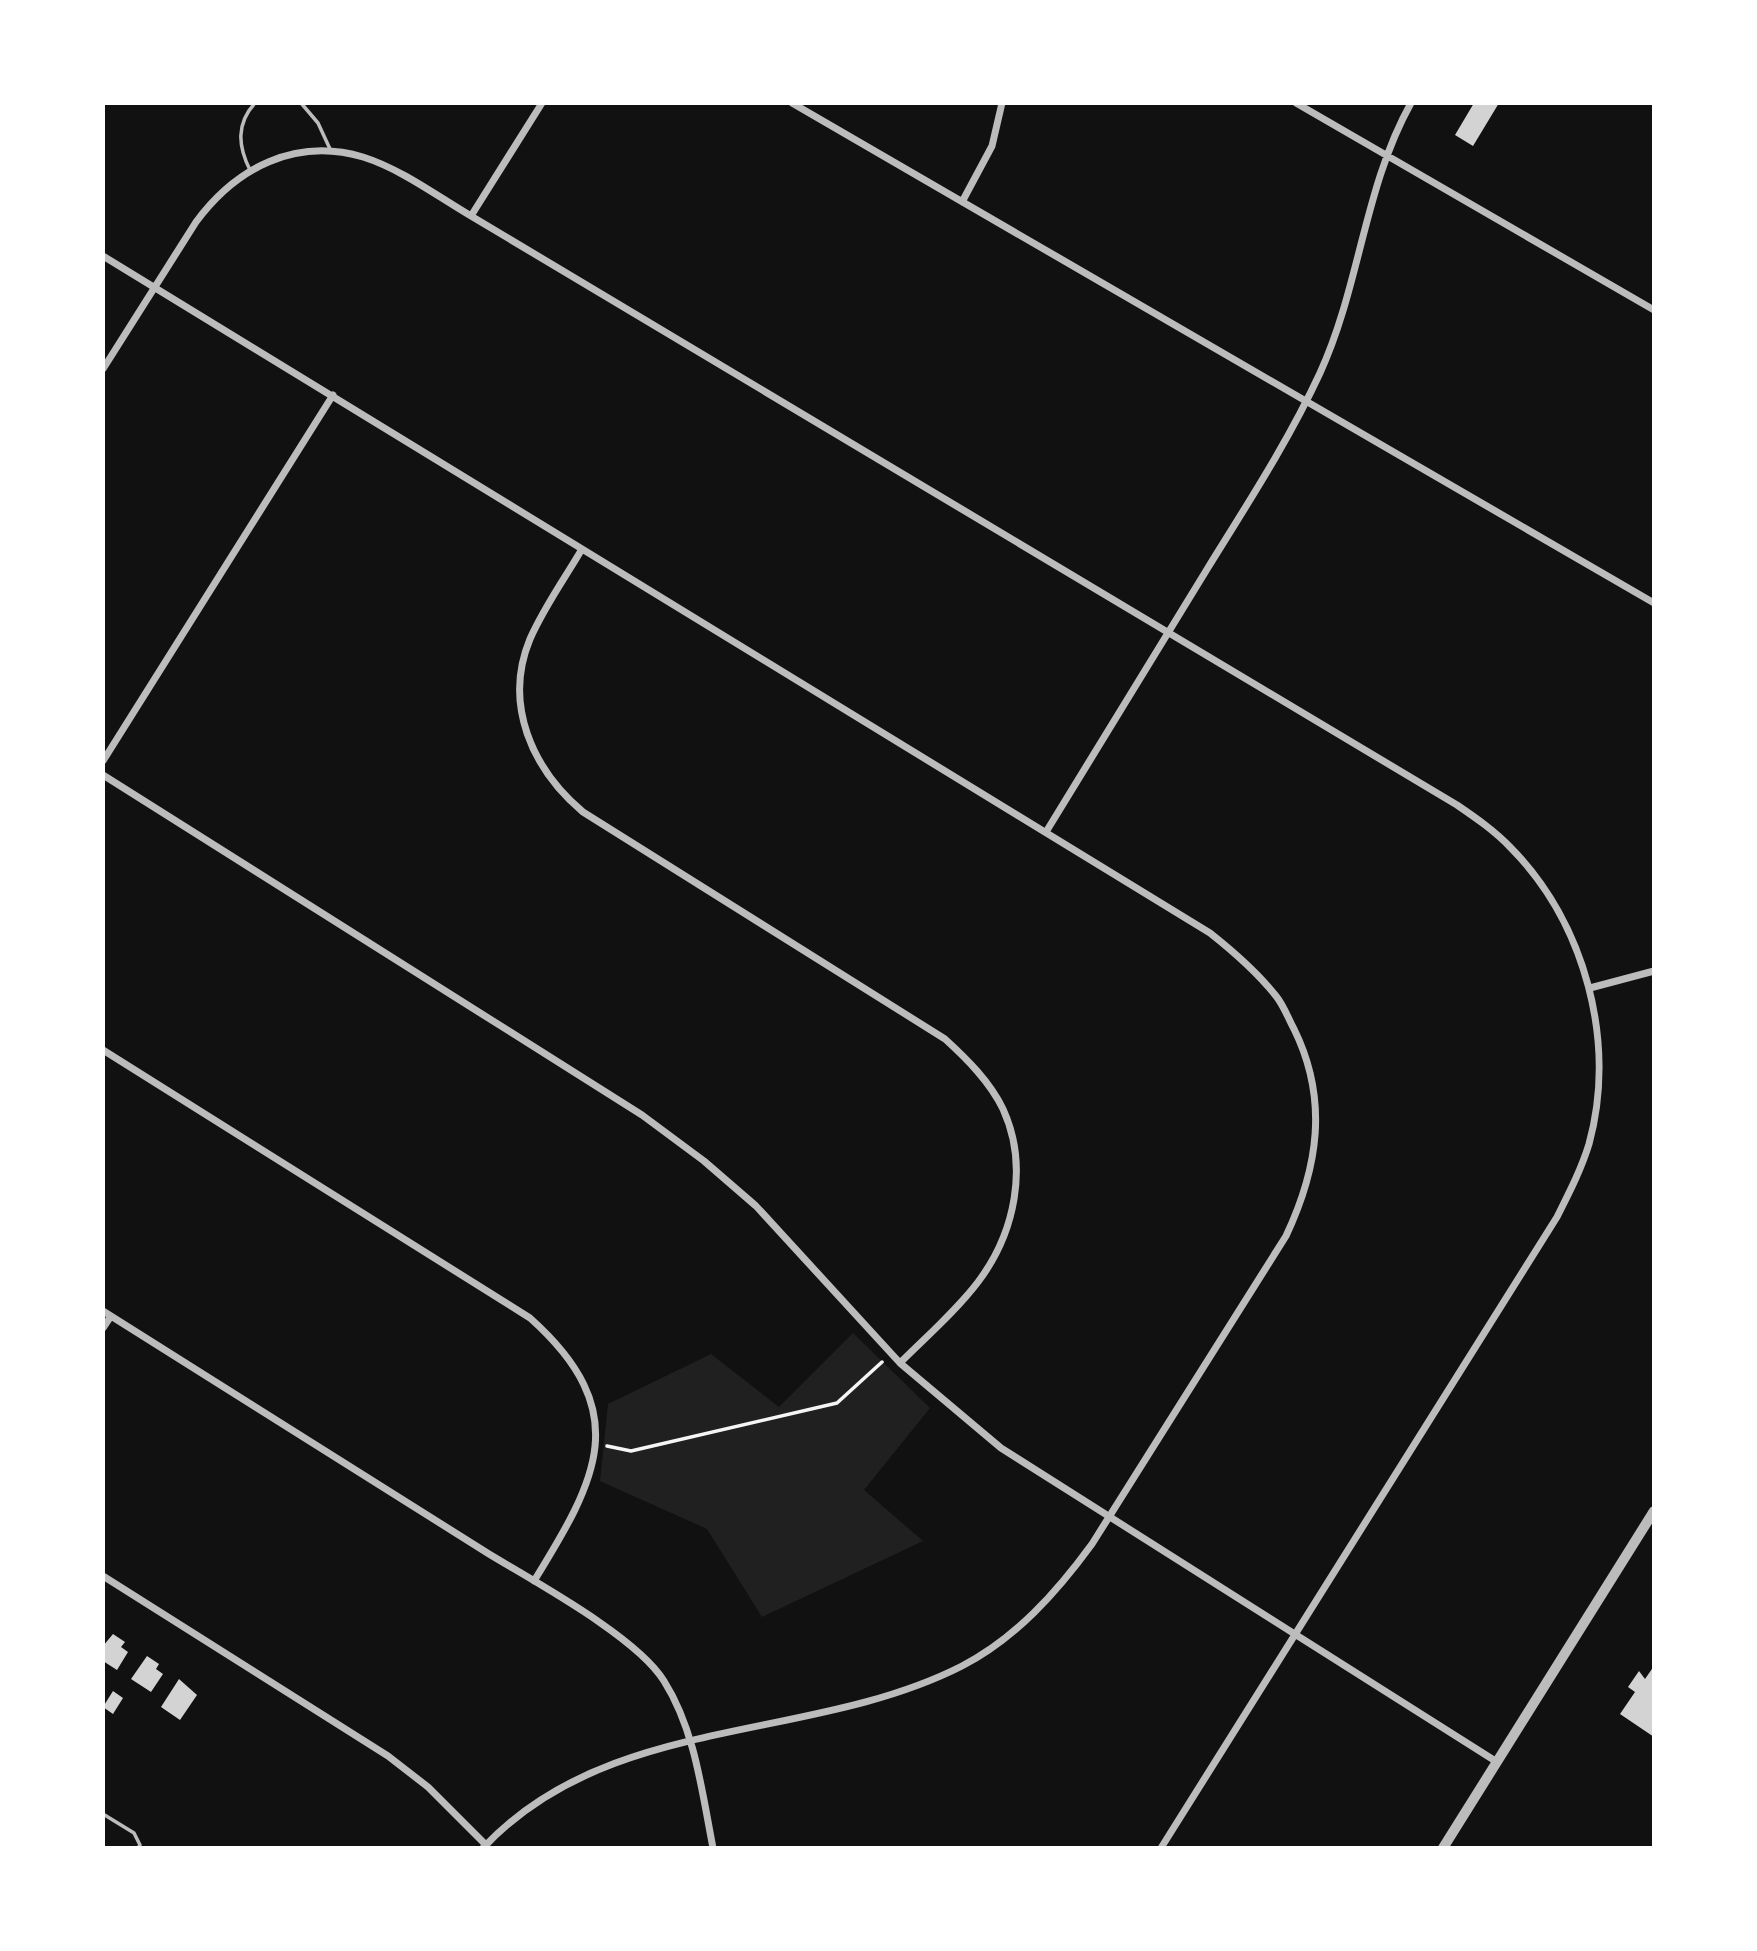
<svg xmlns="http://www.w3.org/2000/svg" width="1757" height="1951" viewBox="0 0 1757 1951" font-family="Quicksand,sans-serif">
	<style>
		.green { fill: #202020 }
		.building { fill: #d3d3d3 }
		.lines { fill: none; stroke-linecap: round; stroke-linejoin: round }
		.path { stroke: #f5f5f5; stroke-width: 3.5 }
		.service { stroke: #bcbcbc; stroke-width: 3.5 }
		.minor { stroke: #bcbcbc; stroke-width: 7 }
		.tertiary { stroke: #bcbcbc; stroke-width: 10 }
	</style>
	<rect width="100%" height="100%" fill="#111"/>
	<path class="green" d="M853,1333L930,1408L864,1490L923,1541L762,1617L707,1529L600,1481L608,1404L711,1354L779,1407Z"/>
	<path class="building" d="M1474,103H1499L1473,146L1455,135Z
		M113,1634L125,1642L121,1647L128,1652L117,1670L103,1661V1646Z
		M147,1656L159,1664L156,1669L163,1674L151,1692L131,1679Z
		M1654,1666V1737L1620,1714L1635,1692L1628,1687L1639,1671L1645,1679Z
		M179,1679L197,1695L180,1720L161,1707Z
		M113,1691L123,1698L113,1714L103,1707Z"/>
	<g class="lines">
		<path class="path" d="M607,1446L631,1451L837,1403L882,1362"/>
		<path class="service" d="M301,103L318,123L330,149
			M250,170C238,146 236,124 255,103
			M103,1814L134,1833L140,1845L138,1848"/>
		<path class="minor" d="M792,103L1654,603
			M1296,103L1654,310
			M962,202L992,146L1002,103
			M471,216L542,103
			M103,256L1210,933C1234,952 1257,972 1276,996C1284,1006 1288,1018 1294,1029C1329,1100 1318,1168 1286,1236L1092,1544C1057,1592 1016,1638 962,1666C809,1744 609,1713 483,1848
			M103,369L196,222C236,168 295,137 363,157C401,169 437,196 471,216L1457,805C1476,818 1495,831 1511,848C1585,923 1617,1042 1589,1144C1581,1170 1569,1193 1557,1217L1161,1848
			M582,549C565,578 544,607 530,639C503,704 532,769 583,812L945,1039C967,1059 990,1082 1003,1109C1029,1166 1015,1233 978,1282C956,1311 926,1337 900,1363
			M103,761L333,395
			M103,775L642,1115L704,1161L756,1206L900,1363L1001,1448L1497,1762
			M1046,832C1100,743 1155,655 1209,566C1248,503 1289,440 1320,373C1360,286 1364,187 1411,103
			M1590,988L1654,971
			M103,1050L530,1318C635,1412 597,1479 534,1581
			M103,1311C232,1392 361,1473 489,1554C535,1582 637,1637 664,1681C695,1730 702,1792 713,1848
			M103,1328L111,1316
			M103,1576L388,1756L428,1787L486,1845"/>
		<path class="tertiary" d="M1443,1848L1654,1511"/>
	</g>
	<rect width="1757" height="1951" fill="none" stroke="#ffffff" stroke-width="210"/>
</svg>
